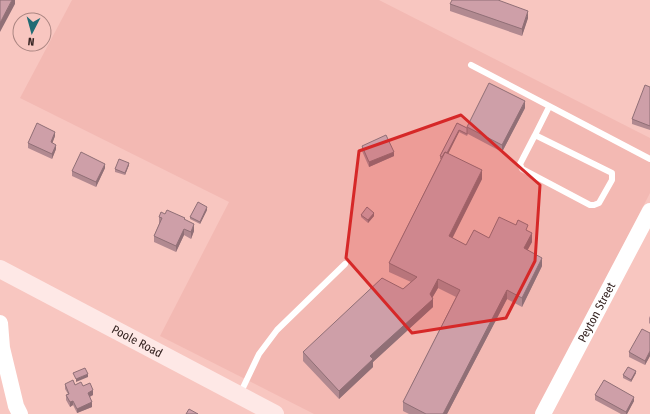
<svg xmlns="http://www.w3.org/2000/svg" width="650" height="414" viewBox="0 0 650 414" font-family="'Fira Sans Condensed',sans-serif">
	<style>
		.built { fill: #f3b9b3 }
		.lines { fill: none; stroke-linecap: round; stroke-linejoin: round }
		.service { stroke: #fff; stroke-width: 6 }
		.tertiary { stroke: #fff; stroke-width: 16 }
		.secondary { stroke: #fee8e6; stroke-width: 18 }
		.wall { fill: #b18990 }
		.shaded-wall { fill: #906f76 }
		.building { fill: #ce9fa8; stroke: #906f76 }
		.marked { fill: #d62828; fill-opacity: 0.2; stroke: #d62828; stroke-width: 3; stroke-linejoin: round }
		.labels { text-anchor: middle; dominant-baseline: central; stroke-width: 3.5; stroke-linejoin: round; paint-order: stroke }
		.street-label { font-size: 12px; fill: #362422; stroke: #f8c6c0 }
	</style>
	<rect width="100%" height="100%" fill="#f8c6c0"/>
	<path class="built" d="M72,0H379L650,138V193L537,414H314L160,336L229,202L20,98Z"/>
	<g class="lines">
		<path class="service" d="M471,65L650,159
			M535,135L612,173V180L599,203L594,205H590L522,169L520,164Z
			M535,135L549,107
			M240,394L259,354L277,330L345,264"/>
		<g class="tertiary">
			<path d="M0,323L2,348L16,406L20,414"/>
			<path id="s1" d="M543,414L650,211"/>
		</g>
		<path class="secondary" id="s2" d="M0,269L275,414"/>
	</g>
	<path class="wall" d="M450,4L528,18L522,36L450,11Z
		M650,87V130L632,124V119Z
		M525,108L502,152L468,134L467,136L459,132L448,154L482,179L452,238L466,245L489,238L528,231L532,242L527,250L542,266L522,307L507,299L447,414H409L403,411V402L456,297L438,288L432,298L433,307L373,362V367L339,399L303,361V352L403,289L411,282L389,272V263L441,159H440V156L457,123L467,128V127Z
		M55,136L52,143L56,149L52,159L28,148V143Z
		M362,146L394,156L369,167L362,151Z
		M129,165L125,175L115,172V169Z
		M105,168L96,187L72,176V171Z
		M207,210L200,224L190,219V217Z
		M165,214L185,220L194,231L191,239L184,235L176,252L154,242V236L159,224V217Z
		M361,215L374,216L368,223L361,217Z
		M650,316V324L649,323V318Z
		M650,333V356L645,365L629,357V352Z
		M636,373L631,382L623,378V375Z
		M65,384L83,386L93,395L90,397L92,407L77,413L73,405L70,407L66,400V395L68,394L65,389Z
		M595,395L634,401L627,414H621L595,400Z"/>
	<path class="shaded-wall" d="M12,0H15V4L0,32V23Z
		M528,11V18L522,36V29Z
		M525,101V108L502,152V145Z
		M459,130V132L446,158V155Z
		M55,132V136L51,147V142Z
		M56,145V149L52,159V154Z
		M394,152V156L369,167V162Z
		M129,163V165L125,175V173Z
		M105,164V168L96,187V182Z
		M482,170V179L449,245V236Z
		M207,207V210L200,224V222Z
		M374,213V216L368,223V220Z
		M194,224V231L191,239V232Z
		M184,229V235L176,252V246Z
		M532,233V242L524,257V248Z
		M542,258V266L522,307V298Z
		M438,279V288L431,300L433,299V307L373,362V367L339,399V391L370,356L430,294Z
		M507,290V299L447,414H443Z
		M650,351V356L645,365V361Z
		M636,371V373L631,382V380Z
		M88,374V377L76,382V379Z
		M93,390V395L88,397V393Z
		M634,397V401L627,414H626V412Z
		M73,401V405L70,407V402Z
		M92,402V407L77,413V409Z"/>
	<path class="building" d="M0,0H12L0,23Z
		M452,0H498L528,11L522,29L450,4Z
		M489,83L525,101L502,145L467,127Z
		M645,85L650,87V126L632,119Z
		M37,123L55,132L51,142L56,145L52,154L28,143Z
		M457,123L467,128V134L459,130L447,153L445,152L442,157L440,156Z
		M386,135L394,152L369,162L362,146Z
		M81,152L105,164L96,182L72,171Z
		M445,152L482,170L449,236L466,245L474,230L489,238L499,217L516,225L518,220L528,225L526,230L532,233L524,248L542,258L522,298L507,290L443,414H426L403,402L460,290L438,279L430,294L433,299L370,356L373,359L339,391L303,352L382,278L403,289L417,277L389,263Z
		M119,159L129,163L125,173L115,169Z
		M198,202L207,207L200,222L190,217Z
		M367,207L374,213L368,220L361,215Z
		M167,210L185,218L184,219L194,224L191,232L184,229L176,246L154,236L162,218L159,217L161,212L165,214Z
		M642,329L650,333V351L645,361L629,352Z
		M628,367L636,371L631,380L623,375Z
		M85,368L88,374L76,379L73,373Z
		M73,380L75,385L81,382L83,386L90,383L93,390L88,393L92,402L77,409L73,401L70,402L66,395L69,394L65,384Z
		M604,380L634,397L626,412L595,395Z
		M189,409L198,414H186Z"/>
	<path class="marked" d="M461,115L540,185L535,261L506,318L412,333L346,258L359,151Z"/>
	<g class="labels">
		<g class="street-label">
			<text stroke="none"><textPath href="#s1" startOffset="115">Peyton Street</textPath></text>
			<text stroke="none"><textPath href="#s2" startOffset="155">Poole Road</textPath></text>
		</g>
	</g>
	<g transform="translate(32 32) rotate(186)"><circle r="19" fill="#f8c6c0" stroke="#aa8581"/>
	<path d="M0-3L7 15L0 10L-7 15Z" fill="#206b74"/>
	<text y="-6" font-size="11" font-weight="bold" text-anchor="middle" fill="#362422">N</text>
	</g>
</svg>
